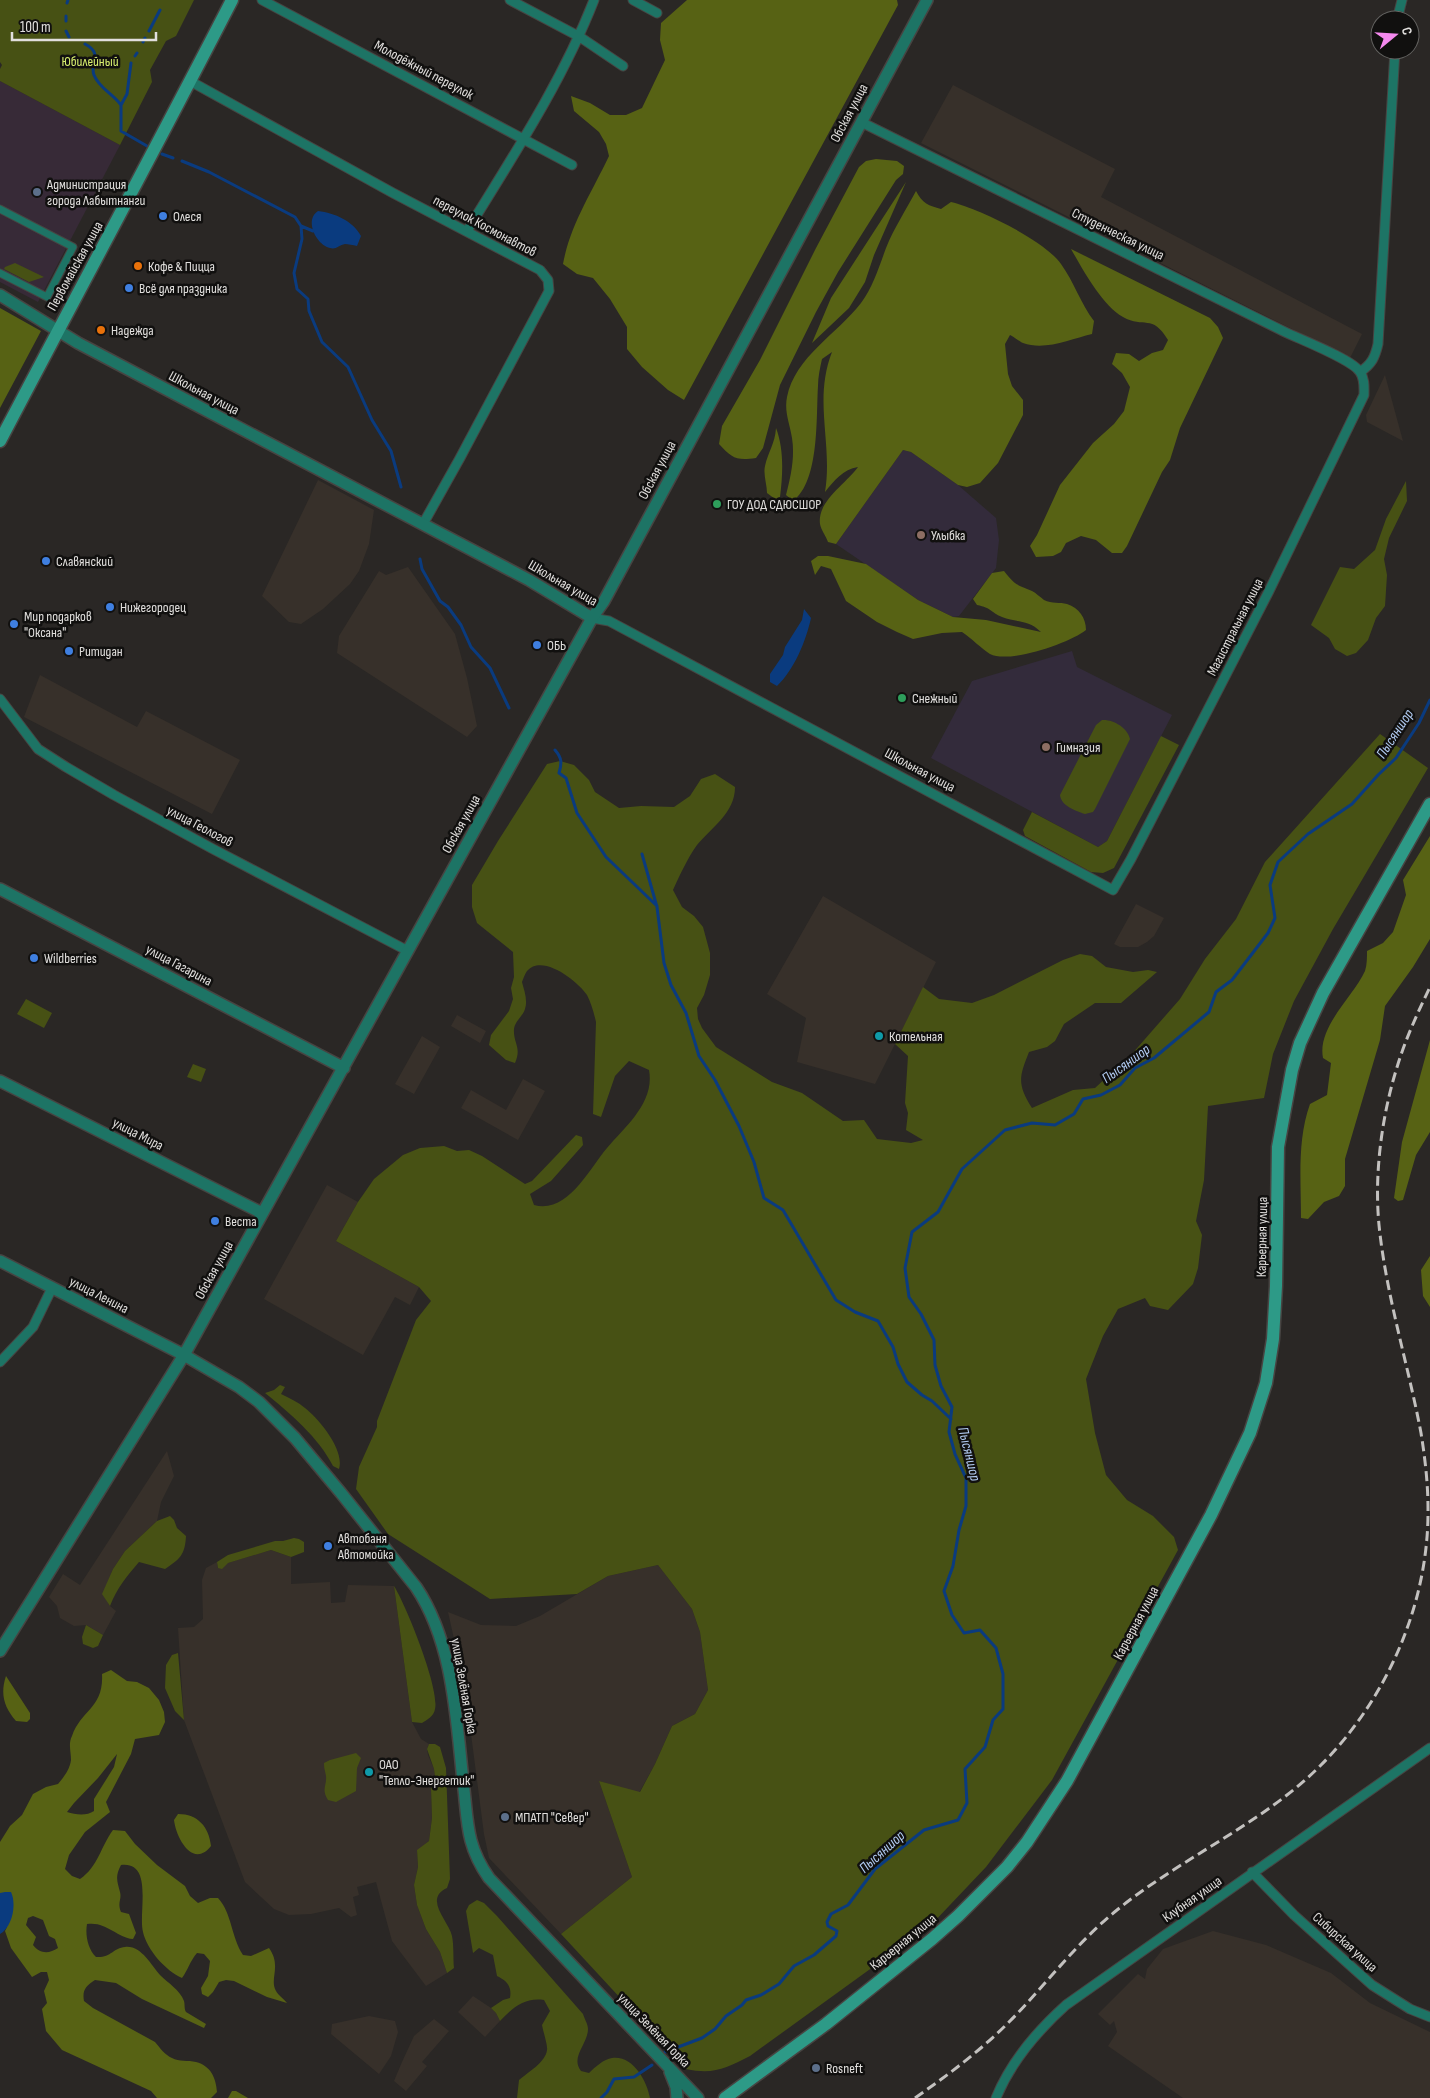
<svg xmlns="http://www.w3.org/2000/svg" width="1430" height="2098" viewBox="0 0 1430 2098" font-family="'Sofia Sans Condensed',sans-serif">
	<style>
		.commercial { fill: #372a37 }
		.built { fill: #37302a }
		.education { fill: #332b3b }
		.green { fill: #475114 }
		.forest { fill: #576214; fill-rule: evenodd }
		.water { fill: #0a3b7f }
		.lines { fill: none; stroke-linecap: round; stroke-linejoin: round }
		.stream { stroke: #0a3b7f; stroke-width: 3 }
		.pedestrian-casing { stroke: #474442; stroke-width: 9 }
		.minor-casing { stroke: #474442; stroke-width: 11 }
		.tertiary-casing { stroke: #474442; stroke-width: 14 }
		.secondary-casing { stroke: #474442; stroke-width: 15 }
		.pedestrian { stroke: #1d7465; stroke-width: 7 }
		.minor { stroke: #1d7465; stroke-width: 9 }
		.tertiary { stroke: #1d7465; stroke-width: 11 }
		.secondary { stroke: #2d9a87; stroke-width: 12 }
		.rail { stroke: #c3c1bf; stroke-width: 3; stroke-dasharray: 10 5; stroke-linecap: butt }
		.service-dot { fill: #5c6f8a; stroke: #11100f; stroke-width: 2 }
		.shop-dot { fill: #3f7fe0; stroke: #11100f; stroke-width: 2 }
		.food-dot { fill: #e8710a; stroke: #11100f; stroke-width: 2 }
		.leisure-dot { fill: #2e9e5b; stroke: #11100f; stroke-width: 2 }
		.education-dot { fill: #8d6e63; stroke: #11100f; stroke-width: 2 }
		.culture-dot { fill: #0f9aa8; stroke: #11100f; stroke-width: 2 }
		.labels { text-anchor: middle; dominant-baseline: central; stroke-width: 5; stroke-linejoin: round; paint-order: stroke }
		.park-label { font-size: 14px; fill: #d8ef6f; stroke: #11100f }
		.street-label { font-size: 14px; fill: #e1dfdd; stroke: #11100f }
		.poi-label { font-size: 14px; fill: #e1dfdd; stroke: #11100f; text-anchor: start }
		.water-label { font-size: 15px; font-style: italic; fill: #b3cdf4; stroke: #11100f }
	</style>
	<rect width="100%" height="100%" fill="#2a2725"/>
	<path class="commercial" d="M0,81L120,145L38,302L0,282Z"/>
	<path class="built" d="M953,85L1115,169L1101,197L1362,334L1350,358L921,143Z
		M1385,375L1403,441L1367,422L1366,415Z
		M318,480L374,510L369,544L359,571L350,584L323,609L301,624L289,622L262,596Z
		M408,567L455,634L467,678L477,726L467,737L337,653L339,636L379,571L386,575Z
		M40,675L137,727L146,711L240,760L212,814L24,717Z
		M823,896L936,962L875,1084L797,1062L806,1018L767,994Z
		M1136,904L1164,918L1154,936L1147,942L1138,947H1120L1114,944Z
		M457,1015L486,1031L480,1043L451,1026Z
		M422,1036L440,1047L414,1094L395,1084Z
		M523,1079L545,1091L518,1140L461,1108L471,1090L506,1110Z
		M327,1185L358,1202L336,1241L419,1287L410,1305L395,1297L363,1355L264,1299Z
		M167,1451L174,1476L161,1502L157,1521L125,1551L113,1569L103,1594L110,1606L116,1611L103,1635L86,1625L74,1626L60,1618L57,1606L49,1597L63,1574L80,1585Z
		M271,1550L291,1557V1584L330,1582L331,1603L345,1602L348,1585L394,1586L412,1722L421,1739L429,1744L427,1749L428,1755L434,1769L435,1777L431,1789L432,1818L429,1841L417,1851L418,1867L414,1885L417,1905L426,1929L440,1952L447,1973L426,1986L392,1941L376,1882L357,1887L359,1895L353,1897L357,1915L351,1917L339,1908L311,1914L289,1915L274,1909L245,1882L184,1720L178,1628L194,1627L203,1619L202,1580L206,1568L217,1562L218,1568L227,1563Z
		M658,1565L692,1609L700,1632L708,1690L695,1714L672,1726L655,1764L639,1793L599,1781L632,1877L561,1934L489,1858L484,1834L465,1688L448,1612L481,1625L516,1626L540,1616L608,1576Z
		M1213,1931L1266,1945L1331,1973L1370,2003L1430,2032V2098H1183L1108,2046L1117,2032L1114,2021L1110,2025L1098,2014L1138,1974L1145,1979L1147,1969L1163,1949Z
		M473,1996L491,2008L496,2013L500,2021L485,2037L458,2012Z
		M369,2016L395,2021L398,2032L391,2056L379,2074L331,2034L332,2024Z
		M434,2019L449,2031L422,2062L427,2066L406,2091L394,2081L402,2062L414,2036Z"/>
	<path class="education" d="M903,450L911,452L958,485L996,518L999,540L996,568L959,616L953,617L918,600L836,544Z
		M1072,651L1077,667L1172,715L1107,841L1098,847L931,758L972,681Z"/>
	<path class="green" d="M0,0H194L176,36L166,41L150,70L152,82L120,145L0,81V69L2,65L0,62Z
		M15,263L44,277L29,282L4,269L5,267Z
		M1406,481L1407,501L1389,538L1384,559L1387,575L1385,606L1376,618L1368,640L1356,653L1347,656L1335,649L1329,638L1311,625L1340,567L1354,569L1375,550L1386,519Z
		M1102,720C1113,719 1128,728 1130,739L1095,809L1093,812L1085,814C1076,811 1061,806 1060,795L1096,725Z
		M1380,734L1428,768L1333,929L1294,1001L1273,1054L1264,1098L1208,1106L1204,1180L1196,1221L1202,1235L1198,1268L1193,1284L1168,1310L1150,1306L1145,1298L1118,1309L1103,1336L1086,1379L1095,1433L1106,1475L1127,1500L1153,1516L1174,1537L1178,1550L1052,1780L986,1867L931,1925L750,2056C726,2068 714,2075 686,2069L561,1934L632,1877L599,1781L640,1792L655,1764L672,1726L695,1714L708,1690L700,1632L692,1609L658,1565L608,1576L577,1594L490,1599L388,1534L356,1489L359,1467L377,1427V1421L416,1320L431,1301L419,1287L336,1241L358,1202L374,1179L403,1155L420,1148L444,1146L457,1151L469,1150L482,1156L525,1184L532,1181L576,1135L582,1137L583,1145L551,1181L530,1194L534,1205C568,1214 589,1169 607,1148C626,1126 655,1102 649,1070L629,1061L615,1076L601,1117L593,1114L596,1022C594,1013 591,1003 587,995C578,981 542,953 527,971C525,974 523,979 522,982C524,990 528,1000 525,1009C523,1016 515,1021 514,1029C513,1043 522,1047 515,1063L506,1060L489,1045L491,1035L509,1011L513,999L511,988L514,977L513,952L477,923L472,907V885L498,841L547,764L560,761L574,765L589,780L595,792L619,808L641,806L674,807L690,796L701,779L715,774L735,787C735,813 712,827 697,845C687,859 680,875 673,890L682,907L694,916L703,927L710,953V975L704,995L697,1008L698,1019L702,1028L716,1047L772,1082L802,1093L843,1121L864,1120L877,1139L911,1143L923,1140L906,1130L908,1113L905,1103L908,1056L895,1044L923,987L939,999L972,1003L994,995L1063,960L1080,954L1092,956L1106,967L1133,972L1148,970L1157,972L1121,1003H1095L1064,1024L1055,1041L1047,1047L1029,1052C1019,1077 1017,1084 1032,1108L1073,1090L1095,1088L1131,1055L1180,999L1205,959L1236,919L1265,862Z
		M1161,736L1179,745L1114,868L1103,873L1091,872L1025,836L1023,830L1032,812L1098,847L1107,841Z
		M26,999L52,1013L44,1028L17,1014Z
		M193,1064L206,1069L201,1082L187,1077Z
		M280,1385L285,1387L281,1394C289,1398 298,1402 305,1408C319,1419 345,1450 339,1469L333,1466C319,1438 290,1413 265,1393L274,1390Z
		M170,1516L174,1520L177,1528L186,1536C185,1555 180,1559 165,1569L139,1562C127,1576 117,1588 110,1606L102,1594L113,1569L125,1551L157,1521Z
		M294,1538L299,1539L304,1542V1552L291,1557L271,1550L228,1563L222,1569L218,1568L217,1562L228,1555L275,1541H283Z
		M394,1586C406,1605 440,1689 435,1709C434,1716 427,1720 422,1723L412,1722Z
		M86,1625L103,1635L98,1646L93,1648L83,1644L82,1637Z
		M178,1653L184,1720L175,1711L165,1688L166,1665L172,1655Z
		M429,1744H435L440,1747L446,1768L450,1879L447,1888C423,1899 449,1921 452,1936C454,1946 453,1958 454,1968L447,1973L440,1952L426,1929L417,1905L414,1885L418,1867L417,1850L429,1841L432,1818L431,1789L435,1777L434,1769L427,1749Z
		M356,1753L361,1758L357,1768L356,1791L336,1802L328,1800C321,1789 327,1786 326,1776C325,1770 324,1769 324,1763L330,1760Z
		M477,1900L484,1903L497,1916L583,2014C584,2018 588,2024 588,2029C588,2044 570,2057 581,2071L589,2073C595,2067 604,2059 612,2058C633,2055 647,2081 650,2098H517L519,2080C527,2073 546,2062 547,2050C548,2046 543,2031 542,2025L550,2011L544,2000C525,1997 512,2008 500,2021L496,2013L491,2008L503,2000L510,1998C512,1986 507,1981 497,1976L493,1955L479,1948L473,1953L466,1911L469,1905Z"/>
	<path class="forest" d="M687,0H897L898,5L684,400L668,390L642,367L627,349V327L610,299L593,278L577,274L563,264C570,225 592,192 609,156L606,144L599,132L574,111L571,96L590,103L610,115H626L642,108L665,60L660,40L661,23Z
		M876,159L897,161L904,166L903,174L896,180L838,272L816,312L780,385L763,448L756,458C736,461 732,458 719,444L722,426L760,360L816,248L859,167L866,161Z
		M906,182L874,255L865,282L849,308L812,343L831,298Z
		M916,191C922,203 929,206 941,209L951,202C980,209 1044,240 1061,264C1074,282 1081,304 1094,321L1092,334C1071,339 1045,351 1023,343C1019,341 1014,337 1010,335L1005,344L1008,374L1012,386L1023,400V415L998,463L980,483L967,487L958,485L911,452L903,450L836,544L828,542C826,536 821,530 820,524C817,501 846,484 858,467C843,469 834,481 825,492C833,443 813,401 832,352L822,359C820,368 818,377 818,386C816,416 820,481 793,501L786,495C791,476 795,457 792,438C790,424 784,412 787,397C795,357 837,334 861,303C873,287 879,267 886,248C894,228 906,210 916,191Z
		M1071,249L1210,318L1218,327L1223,338L1180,428L1170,460L1162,472L1127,546L1122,553H1112L1096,540L1081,536L1066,543L1061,552L1053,556L1036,557L1030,546L1037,535L1060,485L1093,443L1114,424L1124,411L1130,387L1122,373L1112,364L1116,353L1129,354L1139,361L1152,353L1163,350L1168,340C1152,313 1144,329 1123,317C1102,305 1083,270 1071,249Z
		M0,308L41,331L0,408Z
		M776,428C784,449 783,474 780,497L775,499L767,493C767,485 763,474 765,466C768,452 775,444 776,428Z
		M818,556H828L866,564L918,600L953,617L986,620L1041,632C1028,619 1017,623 1002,617C990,612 992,608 977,605L973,599L992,573L1004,571C1016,586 1016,584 1032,591C1036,593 1040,597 1044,600C1052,604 1060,602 1067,604C1079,608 1086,618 1086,630C1070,643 1009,664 990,654C983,650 970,637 962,632L942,633L913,639L897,632L877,622L846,601L831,569L821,566L815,575L811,561Z
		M1430,836V939L1413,967L1385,1006L1380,1040L1345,1159V1186L1339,1196L1324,1202L1308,1219L1301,1218C1301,1180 1297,1140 1310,1104L1327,1095L1331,1063L1323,1058C1317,1027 1353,997 1365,971C1367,965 1367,957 1367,951L1383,943L1393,932L1406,895L1403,880Z
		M1430,1040V1132L1416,1155L1403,1200L1398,1201L1394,1198L1402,1142Z
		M1430,1256V1307L1423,1296L1421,1270Z
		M111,1670L127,1681L137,1682L149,1688L159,1700L164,1712L165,1722L159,1735L135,1739L131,1754L106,1802L110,1812L85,1832L69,1855L65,1869L72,1876L80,1879C98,1867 101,1846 113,1830L125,1831L135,1844L157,1865L185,1886L190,1896L198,1903L210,1898H218C232,1913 231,1937 243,1955L251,1956L269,1948C282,1966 269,1979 276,1991C278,1995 284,1999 287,2003L267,1997L234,1981L226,1980L219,1982L213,1992L208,1997L202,1994L201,1988L208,1976L210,1961L204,1954L197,1953C190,1961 188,1970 182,1978C166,1971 147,1950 143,1932C138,1913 154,1861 121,1865C115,1876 117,1881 120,1892C122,1900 117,1902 121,1912L129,1914L136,1933L133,1939C116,1937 106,1921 87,1924C85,1935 88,1949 96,1957C111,1958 113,1948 125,1947C141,1945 151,1965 160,1975C168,1983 180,1990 184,2001C185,2004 184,2009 186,2012L206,2024L204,2028L142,1999L116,1983L95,1980C86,1986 82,1990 84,2001L93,2008L155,2042C160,2048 165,2055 172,2058C179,2062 188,2060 196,2062C211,2066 216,2078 217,2092L211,2098H157L151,2091L62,2050L46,2031L42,2009L47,2003L44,1991L49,1980L47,1972H41L32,1977L11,1948L5,1931L7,1927L0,1893V1842L10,1826L22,1815L33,1794L46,1787L58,1784C64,1777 70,1769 71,1760C71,1751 68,1744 72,1736C81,1710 104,1708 102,1674ZM117,1754L114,1767L94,1799V1811C87,1816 76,1815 67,1812L74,1803L98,1778ZM33,1916L43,1920L49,1936L55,1939L58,1948C49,1954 40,1954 33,1945L36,1937L26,1925L28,1918Z
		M6,1676L30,1713V1719L27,1722L16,1721C4,1707 0,1694 6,1676Z
		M178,1814C198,1814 209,1827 211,1846C193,1869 176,1838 174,1820Z
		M232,2091H236L248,2098H228Z"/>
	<path class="water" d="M318,211C335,213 353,221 361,236L357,246C353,245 348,244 345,244C339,245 336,250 330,248C316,245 304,220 318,211Z
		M804,609L811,618C806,641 794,670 777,686L770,682V674L783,655L785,647L802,620Z
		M5,1892H11C17,1905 12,1927 0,1934V1893Z"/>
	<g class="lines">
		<path class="stream" d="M67,3L68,0
			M66,21V16
			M66,31L69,37
			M149,31L160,10
			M143,42L145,38
			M85,44C104,54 89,62 94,75C99,88 113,94 121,105
			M135,56L137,53
			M131,63L127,94L121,105V131L147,146
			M162,154L173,158
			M182,161L209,172L295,217L301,226L302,239L294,273L297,289L308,299L309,311L322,342L348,367L372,420L391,451L401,487
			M301,226L313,231
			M420,559L422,569L440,601L448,607L461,625L471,647L490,668L509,708
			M555,750C562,758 562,763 559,773L566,778L577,813L606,857L657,906
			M642,854L657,907L664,963L671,985L686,1013L699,1056L715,1080L739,1126L754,1162L764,1198L783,1210L836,1300L855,1312L878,1321L893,1347L898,1364L907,1382L922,1395L932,1401L951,1419
			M665,2052L702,2038L715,2029L726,2016L742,2005L746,2000L761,1995L779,1984L794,1966L814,1955L836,1936L837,1931L828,1926L827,1922L831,1914L848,1905L875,1869L924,1830L958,1820L967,1803L965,1769L985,1747L993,1720L1003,1709V1674L996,1648L980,1630L964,1633L952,1615L944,1591L953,1566L959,1530L966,1506V1478L955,1454L949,1432L952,1407L941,1386L935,1365L934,1340L921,1314L909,1297L905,1268L912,1232L938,1212L962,1169L1005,1130L1032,1123L1055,1125L1074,1114L1083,1099L1101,1095L1120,1085L1135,1068L1154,1058L1209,1012L1216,992L1232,980L1268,933L1275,918L1270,885L1278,862L1308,834L1352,804L1378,775L1396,758L1419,723L1430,700
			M601,2098L607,2092L614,2079L634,2077L652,2065"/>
		<defs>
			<path id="pedestrian" d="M0,209L73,247L47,297L0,273"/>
			<path id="minor" d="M262,0L572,165
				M510,0L580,37L623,66
				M633,0L657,13
				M1397,20L1402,0
				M190,81L393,193L540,270L548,280L549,291L460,458L423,524
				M467,231C513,156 562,82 594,0
				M1360,372C1372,364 1375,357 1378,344L1395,50
				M592,618L609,621L1113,890L1131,859L1268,593L1364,395C1364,388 1365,379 1360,372C1352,359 1299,339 1283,331L861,122
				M0,699L38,749L66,767L114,795L213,849L408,951
				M0,1362L33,1327L52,1288
				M1252,1872L1294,1915L1372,1985L1410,2009L1430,2017
				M996,2098C1011,2061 1036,2032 1066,2005L1430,1748"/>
			<path id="tertiary" d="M0,295L78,343L529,580L592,618
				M0,889L344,1068
				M0,1081L262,1213
				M0,1261L184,1355L239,1387L259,1402L295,1438L341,1493L416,1587C453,1642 456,1716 463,1781C468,1820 465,1844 489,1878L698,2098
				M0,1651L184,1355L592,618L604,601L927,0
				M670,2072L676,2087L677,2098"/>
			<path id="secondary" d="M0,441C77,294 156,148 232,0
				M725,2098L826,2024L932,1939L958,1916L1007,1867L1027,1842L1067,1781L1211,1515L1250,1433L1266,1383L1273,1339L1276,1286L1278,1147L1292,1070L1300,1043L1323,993L1430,804"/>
		</defs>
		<use href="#pedestrian" class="pedestrian-casing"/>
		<use href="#minor" class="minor-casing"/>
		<use href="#tertiary" class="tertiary-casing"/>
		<use href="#secondary" class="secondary-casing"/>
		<use href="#pedestrian" class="pedestrian"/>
		<use href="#minor" class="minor"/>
		<use href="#tertiary" class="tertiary"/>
		<use href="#secondary" class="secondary"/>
		<path class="rail" d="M915,2098C948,2075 980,2051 1008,2023C1045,1986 1076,1943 1117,1910C1170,1867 1233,1837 1287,1795C1373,1729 1429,1618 1428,1509C1428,1483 1425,1458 1421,1433C1408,1364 1386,1295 1379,1225C1374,1173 1382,1114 1398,1064C1406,1038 1418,1012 1430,987"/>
	</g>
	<g class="service-dot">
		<circle cx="37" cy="192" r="5"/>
		<circle cx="505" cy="1817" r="5"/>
		<circle cx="816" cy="2068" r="5"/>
	</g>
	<g class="shop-dot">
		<circle cx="163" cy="216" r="5"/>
		<circle cx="129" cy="288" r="5"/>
		<circle cx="46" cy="561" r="5"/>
		<circle cx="110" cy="607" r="5"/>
		<circle cx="14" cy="624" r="5"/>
		<circle cx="537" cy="645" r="5"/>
		<circle cx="69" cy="651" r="5"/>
		<circle cx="34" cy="958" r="5"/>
		<circle cx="215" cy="1221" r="5"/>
		<circle cx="328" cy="1546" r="5"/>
	</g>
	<g class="food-dot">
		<circle cx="138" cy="266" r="5"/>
		<circle cx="101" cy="330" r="5"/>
	</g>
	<g class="leisure-dot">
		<circle cx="717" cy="504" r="5"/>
		<circle cx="902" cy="698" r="5"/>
	</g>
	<g class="education-dot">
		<circle cx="921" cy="535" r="5"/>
		<circle cx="1046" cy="747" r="5"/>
	</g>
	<g class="culture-dot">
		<circle cx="879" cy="1036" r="5"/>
		<circle cx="369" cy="1772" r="5"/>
	</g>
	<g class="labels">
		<g class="park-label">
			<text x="90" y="61">Юбилейный</text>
		</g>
		<g class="street-label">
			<text transform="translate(424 70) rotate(28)">Молодёжный переулок</text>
			<text transform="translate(849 113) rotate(-62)">Обская улица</text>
			<text transform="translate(485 226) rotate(28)">переулок Космонавтов</text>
			<text transform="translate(1118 234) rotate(26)">Студенческая улица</text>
			<text transform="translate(75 266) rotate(-61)">Первомайская улица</text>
			<text transform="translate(204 393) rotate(28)">Школьная улица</text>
			<text transform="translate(657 470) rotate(-62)">Обская улица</text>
			<text transform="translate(563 583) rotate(30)">Школьная улица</text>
			<text transform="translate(1235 627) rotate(-63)">Магистральная улица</text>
			<text transform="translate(920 770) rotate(28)">Школьная улица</text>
			<text transform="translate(461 824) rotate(-61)">Обская улица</text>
			<text transform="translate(200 826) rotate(28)">улица Геологов</text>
			<text transform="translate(179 965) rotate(28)">улица Гагарина</text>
			<text transform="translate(138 1134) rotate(27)">улица Мира</text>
			<text transform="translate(1262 1237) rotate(-89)">Карьерная улица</text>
			<text transform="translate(214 1270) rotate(-61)">Обская улица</text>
			<text transform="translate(99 1295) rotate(27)">улица Ленина</text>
			<text transform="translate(1136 1623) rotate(-62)">Карьерная улица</text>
			<text transform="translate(464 1686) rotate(80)">улица Зелёная Горка</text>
			<text transform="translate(1192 1899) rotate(-35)">Клубная улица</text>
			<text transform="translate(903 1942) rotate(-39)">Карьерная улица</text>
			<text transform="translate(1345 1942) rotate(42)">Сибирская улица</text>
			<text transform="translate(654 2030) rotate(46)">улица Зелёная Горка</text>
		</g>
		<g class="poi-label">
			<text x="47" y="184">Администрация<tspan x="47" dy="16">города Лабытнанги</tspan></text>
			<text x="173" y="216">Олеся</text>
			<text x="148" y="266">Кофе &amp; Пицца</text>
			<text x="139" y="288">Всё для праздника</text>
			<text x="111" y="330">Надежда</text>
			<text x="727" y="504">ГОУ ДОД СДЮСШОР</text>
			<text x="931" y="535">Улыбка</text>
			<text x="56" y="561">Славянский</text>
			<text x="120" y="607">Нижегородец</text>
			<text x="24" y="616">Мир подарков<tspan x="24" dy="16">"Оксана"</tspan></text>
			<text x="547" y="645">ОБЬ</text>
			<text x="79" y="651">Ритидан</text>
			<text x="912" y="698">Снежный</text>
			<text x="1056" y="747">Гимназия</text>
			<text x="44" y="958">Wildberries</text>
			<text x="889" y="1036">Котельная</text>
			<text x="225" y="1221">Веста</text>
			<text x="338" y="1538">Автобаня<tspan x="338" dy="16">Автомойка</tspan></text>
			<text x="379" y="1764">ОАО<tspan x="379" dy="16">"Тепло-Энергетик"</tspan></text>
			<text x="515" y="1817">МПАТП "Север"</text>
			<text x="826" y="2068">Rosneft</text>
		</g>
		<g class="water-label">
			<text transform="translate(1395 734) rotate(-57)">Пысяншор</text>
			<text transform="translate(1126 1064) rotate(-36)">Пысяншор</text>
			<text transform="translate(969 1454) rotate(76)">Пысяншор</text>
			<text transform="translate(882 1852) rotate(-42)">Пысяншор</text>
		</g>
	</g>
	<g transform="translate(1395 35) rotate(72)"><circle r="24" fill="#11100f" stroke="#646361"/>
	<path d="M0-4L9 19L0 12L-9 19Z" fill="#f589ee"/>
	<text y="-8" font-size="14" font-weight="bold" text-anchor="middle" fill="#e1dfdd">С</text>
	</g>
	<path d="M12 32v8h144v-8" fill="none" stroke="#e1dfdd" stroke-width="2.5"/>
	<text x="20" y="32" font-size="15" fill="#e1dfdd" stroke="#11100f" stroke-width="4" paint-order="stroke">100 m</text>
</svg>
